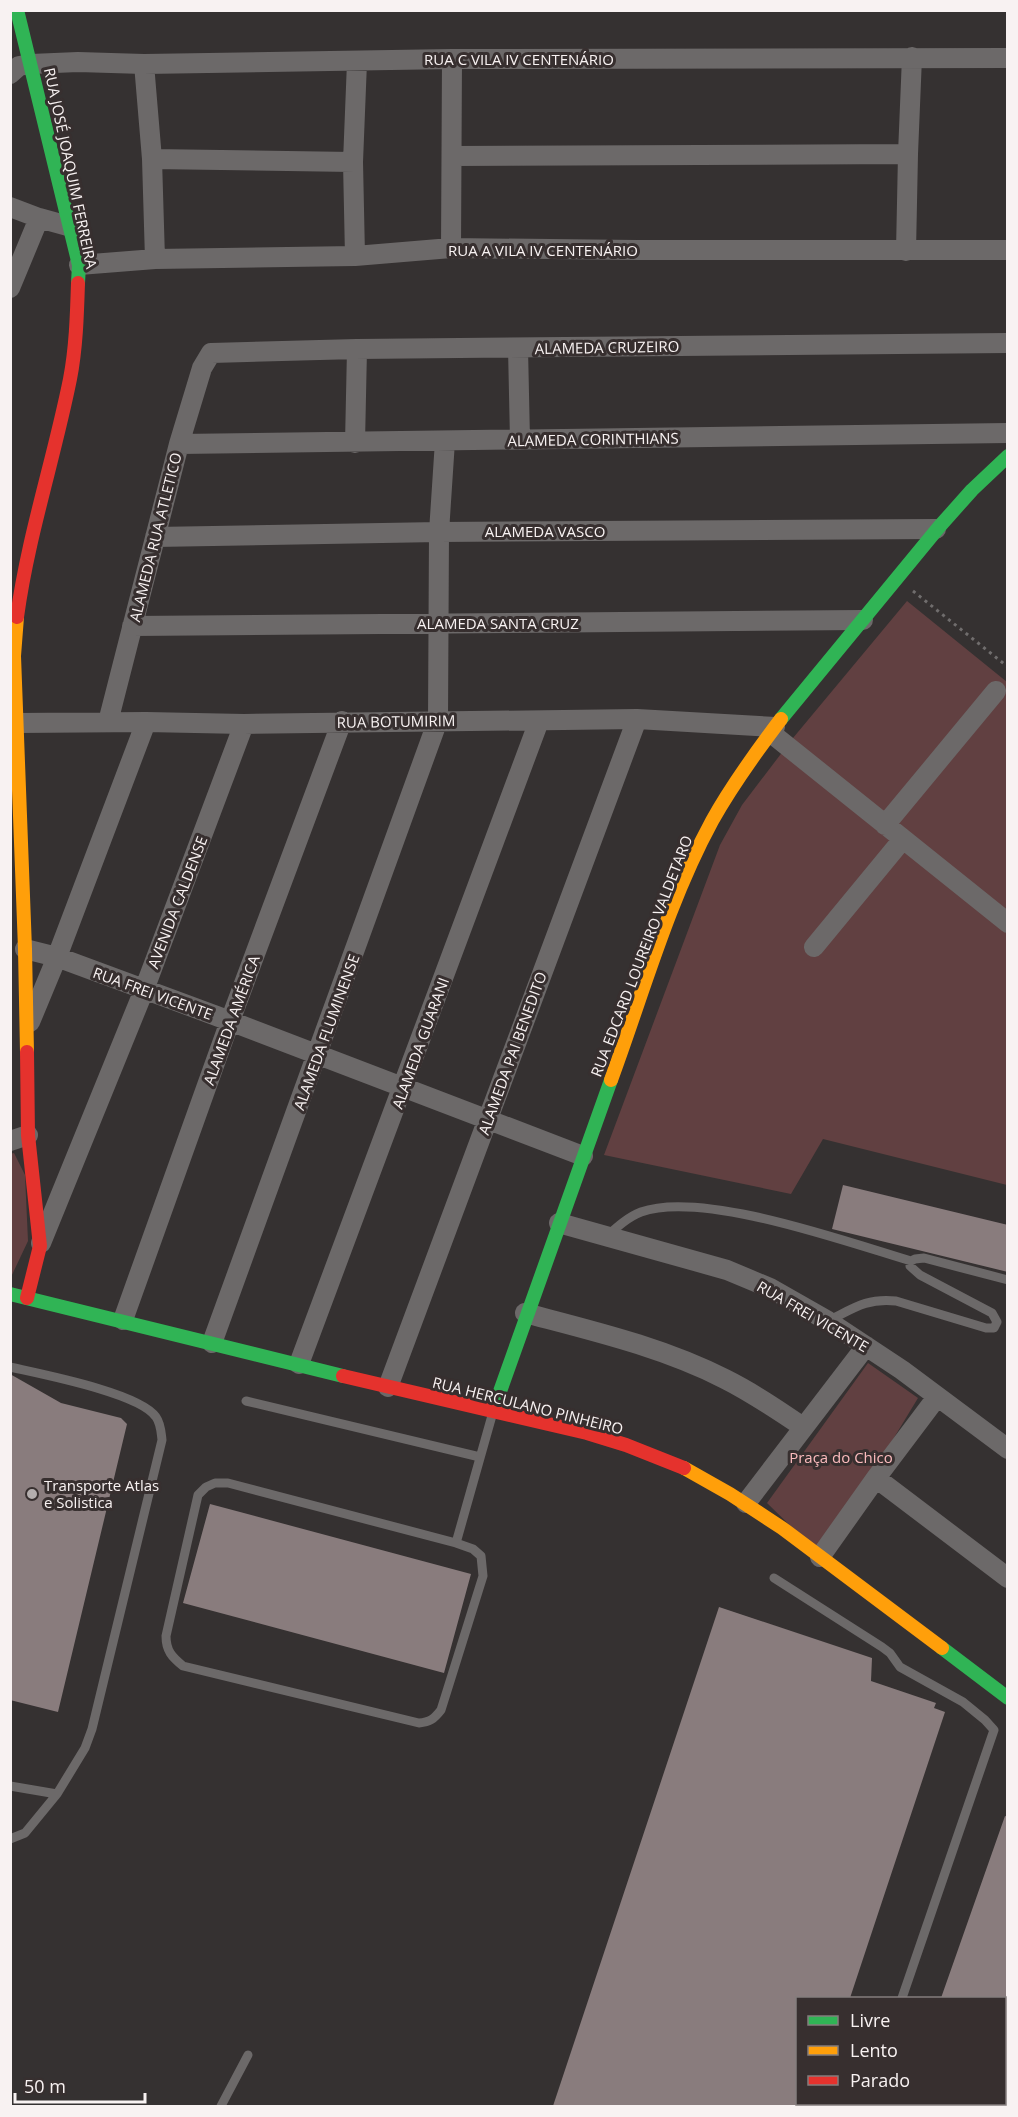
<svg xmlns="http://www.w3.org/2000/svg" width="1018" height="2117" viewBox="0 0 1018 2117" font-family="'Open Sans',sans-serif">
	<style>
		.green { fill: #614041 }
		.building { fill: #897c7d }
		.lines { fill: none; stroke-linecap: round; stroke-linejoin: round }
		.path { stroke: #706d6d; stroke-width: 3; stroke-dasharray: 3 4.5; stroke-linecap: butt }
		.lane { stroke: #6c6969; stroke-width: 9 }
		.street { stroke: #6c6969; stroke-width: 20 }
		.fast { stroke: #30b455; stroke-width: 14 }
		.slow { stroke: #ff9f0a; stroke-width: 14 }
		.jam { stroke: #e5322d; stroke-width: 14 }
		.poi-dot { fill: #b4aeae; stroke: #372f2f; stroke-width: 2 }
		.labels { text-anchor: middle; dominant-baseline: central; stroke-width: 6; stroke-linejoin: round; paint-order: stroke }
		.street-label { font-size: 15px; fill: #f8f2f2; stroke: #372f2f }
		.park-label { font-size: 15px; fill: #fbbbbd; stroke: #372f2f }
		.poi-label { font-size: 15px; fill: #f8f2f2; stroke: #372f2f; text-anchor: start }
	</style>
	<rect width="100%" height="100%" fill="#353131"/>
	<path class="green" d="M907,601L1007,682V1185L823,1139L791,1194L604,1155L720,845L742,805L793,738Z
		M14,1153L25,1175L28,1241L11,1277L10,1154Z
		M868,1363L918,1398L872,1474L814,1549L767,1503Z"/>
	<path class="building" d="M843,1185L1008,1225V1272L832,1229Z
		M10,1374L61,1403L121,1418L127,1424L58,1712L10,1700Z
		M210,1504L471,1574L444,1673L183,1603Z
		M719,1607L872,1658L871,1681L936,1703L934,1708L945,1712L850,1998H798V2106H553Z
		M1005,1816L1008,1817V1998H941Z"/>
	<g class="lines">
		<path class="path" d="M913,591L1008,667"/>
		<path class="lane" d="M607,1236C617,1227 628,1217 641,1212C702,1190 847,1242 911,1261
			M828,1321C854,1308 866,1298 896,1301L986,1328H994L997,1322L992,1313L920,1275L910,1266L911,1261L915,1259L924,1258L1008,1280
			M10,1367C41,1374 140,1393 156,1417C161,1424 161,1432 162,1440L92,1729L85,1748L57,1794L10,1786
			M246,1401L480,1457
			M215,1483H228L456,1543L473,1549L481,1556L483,1576L441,1710C434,1719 430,1722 419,1723L183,1666C172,1657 166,1651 166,1636L198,1495L206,1487Z
			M456,1543L493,1412
			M774,1578L882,1647L890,1653L900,1667L963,1702L985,1720L994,1730L902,1998
			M10,1839L25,1833L57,1794
			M221,2106L248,2055
			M863,2106L864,2104"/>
		<path class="street" d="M144,64L152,159L155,259
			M10,74L19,66L31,64L78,62L144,64L452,59L1008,58
			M452,156L908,154
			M152,159L353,162
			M10,207L39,218L68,226
			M451,248L452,59
			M906,251L908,154L912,57
			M355,256L353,162L357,62
			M79,265L155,259L355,256L451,248L637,250H1008
			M10,288L39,218
			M518,348L520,440
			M355,443L357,349
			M179,444L1008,433
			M155,537L439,532L936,529
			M132,626L863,620
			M108,722L179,444L202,368L211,353L357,349L1008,343
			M17,723L146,722L244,724L637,719L775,727
			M771,733L1008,923
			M885,825L996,691
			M814,947L903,839
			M25,949L57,957L230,1021L583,1156
			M30,1022L57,957L146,722
			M10,1141L28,1135
			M559,1223L727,1270L770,1288L828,1321L902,1370L1008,1449
			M41,1243L144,990L244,724
			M525,1313C593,1331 662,1347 725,1379C753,1393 778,1410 803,1427
			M123,1320L230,1021L342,721
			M212,1343L438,720L439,532L445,441
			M299,1364L539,721
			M388,1387L637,719
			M876,1478L1008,1578
			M746,1503L866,1346
			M820,1557L876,1478L937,1397"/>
		<path class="fast" d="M17,10L79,265L78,283
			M781,719L939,527L972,490L1008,456
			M10,1294L343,1376
			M493,1411L611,1080
			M942,1648L1008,1698"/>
		<path class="slow" d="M17,617L14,656L25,949L27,1052
			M611,1080C643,993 668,902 712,821C732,785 756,752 781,719
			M684,1468L730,1494L782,1528L942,1648"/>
		<path class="jam" d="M17,617C28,536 54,459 70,379C76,348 77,315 78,283
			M27,1052L28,1135L40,1246L27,1298
			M343,1376L587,1433L626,1445L684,1468"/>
	</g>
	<circle class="poi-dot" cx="32" cy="1494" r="6"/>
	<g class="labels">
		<g class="street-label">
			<text x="519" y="59">RUA C VILA IV CENTENÁRIO</text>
			<text transform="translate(71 168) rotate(78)">RUA JOSÉ JOAQUIM FERREIRA</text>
			<text x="543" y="250">RUA A VILA IV CENTENÁRIO</text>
			<text transform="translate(607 347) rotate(-1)">ALAMEDA CRUZEIRO</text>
			<text transform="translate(593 439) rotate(-1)">ALAMEDA CORINTHIANS</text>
			<text x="545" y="531">ALAMEDA VASCO</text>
			<text transform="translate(155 537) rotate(-76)">ALAMEDA RUA ATLETICO</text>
			<text x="498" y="623">ALAMEDA SANTA CRUZ</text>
			<text transform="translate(396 721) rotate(-1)">RUA BOTUMIRIM</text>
			<text transform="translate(177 902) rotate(-69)">AVENIDA CALDENSE</text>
			<text transform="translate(641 956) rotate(-69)">RUA EDCARD LOUREIRO VALDETARO</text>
			<text transform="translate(153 993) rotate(20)">RUA FREI VICENTE</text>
			<text transform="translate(231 1020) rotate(-70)">ALAMEDA AMÉRICA</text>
			<text transform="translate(326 1032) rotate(-70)">ALAMEDA FLUMINENSE</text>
			<text transform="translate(420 1043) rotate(-70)">ALAMEDA GUARANI</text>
			<text transform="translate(512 1053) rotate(-70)">ALAMEDA PAI BENEDITO</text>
			<text transform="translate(813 1316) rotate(30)">RUA FREI VICENTE</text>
			<text transform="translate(528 1405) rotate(14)">RUA HERCULANO PINHEIRO</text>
		</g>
		<g class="park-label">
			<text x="841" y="1457">Praça do Chico</text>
		</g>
		<g class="poi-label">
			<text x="44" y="1485">Transporte Atlas<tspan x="44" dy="17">e Solistica</tspan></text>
		</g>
	</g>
	<rect width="1018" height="2117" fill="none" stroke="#f8f2f2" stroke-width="24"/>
	<rect x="796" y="1997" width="210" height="108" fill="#372f2f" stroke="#847d7d" stroke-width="1.5"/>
	<rect x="808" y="2016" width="30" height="9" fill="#30b455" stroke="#847d7d" stroke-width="1.5"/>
	<text x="850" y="2027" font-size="18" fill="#f8f2f2">Livre</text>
	<rect x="808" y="2046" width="30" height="9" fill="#ff9f0a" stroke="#847d7d" stroke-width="1.5"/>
	<text x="850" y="2057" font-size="18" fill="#f8f2f2">Lento</text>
	<rect x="808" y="2076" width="30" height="9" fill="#e5322d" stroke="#847d7d" stroke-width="1.5"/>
	<text x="850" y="2087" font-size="18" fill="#f8f2f2">Parado</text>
	<path d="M15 2093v9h130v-9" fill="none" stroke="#f8f2f2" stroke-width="3"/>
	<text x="24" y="2093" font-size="18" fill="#f8f2f2" stroke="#372f2f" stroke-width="4.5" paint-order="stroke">50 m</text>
</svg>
